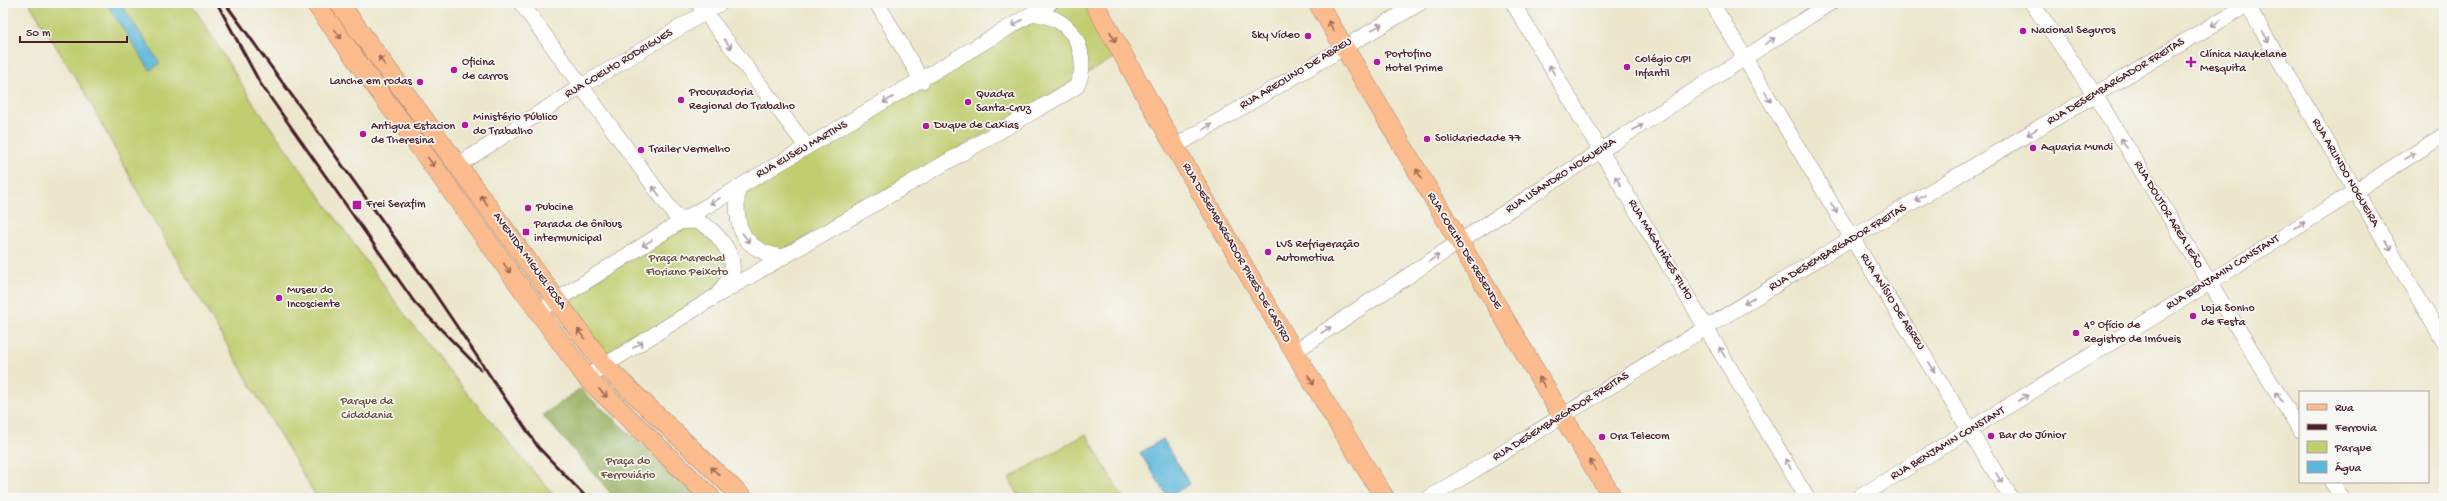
<svg xmlns="http://www.w3.org/2000/svg" width="2447" height="501" viewBox="0 0 2447 501" font-family="'Gochi Hand',sans-serif">
	<style>
		.green { fill: #c0ce70; stroke: #85764e }
		.forest { fill: #98b162; stroke: #716846 }
		.water { fill: #5cb8da; stroke: #536c82 }
		.lines { fill: none; stroke-linecap: round; stroke-linejoin: round }
		.minor-casing { stroke: #9b837c; stroke-width: 16 }
		.major-casing { stroke: #9b837c; stroke-width: 20 }
		.minor { stroke: #fff; stroke-width: 15 }
		.major { stroke: #fbbb8c; stroke-width: 19 }
		.rail { stroke: #4a1f2b; stroke-width: 3 }
		.oneway { stroke: #ae9aa0 }
		.oneway2 { stroke: #9a6557 }
		.poi-dot { fill: #b5179e; stroke: #f6f6f2; stroke-width: 1.5 }
		.labels { text-anchor: middle; dominant-baseline: central; stroke-width: 3.5; stroke-linejoin: round; paint-order: stroke }
		.poi-label { font-size: 12px; fill: #4a1f2b; stroke: #f6f6f2; text-anchor: start }
		.street-label { font-size: 12px; fill: #4a1f2b; stroke: #f6f6f2 }
		.park-label { font-size: 12px; fill: #684b3c; stroke: #f6f6f2 }
	</style>
	<rect width="100%" height="100%" fill="#f6f6f2"/>
	<filter id="ink" filterUnits="userSpaceOnUse"><feTurbulence type="fractalNoise" baseFrequency=".025" numOctaves="2"/><feDisplacementMap in="SourceGraphic" scale="8" xChannelSelector="R" yChannelSelector="G"/><feConvolveMatrix kernelMatrix="1 2 1 2 8 2 1 2 1" color-interpolation-filters="sRGB"/></filter>
	<filter id="wash" filterUnits="userSpaceOnUse"><feTurbulence type="fractalNoise" baseFrequency=".012" numOctaves="4" result="noise"/><feDisplacementMap in="SourceGraphic" scale="16" xChannelSelector="R" yChannelSelector="G"/><feGaussianBlur stdDeviation="0.9" result="paint"/><feColorMatrix in="noise" values="0 0 0 0 0 0 0 0 0 0 0 0 0 0 0 0 0 1.4 0 .05"/><feComposite in="paint" operator="in"/></filter>
	<g filter="url(#wash)">
		<rect width="100%" height="100%" fill="#ece7cc"/>
		<path class="green" d="M29,3H191L254,104L407,318L467,393L556,498H317L145,205L85,93Z
			M1059,3H1087L1115,57L779,253C741,245 743,225 740,192Z
			M694,226C706,235 733,256 726,274C716,298 631,342 606,358L566,299L682,227Z
			M1086,434L1123,498H1020L1009,478Z"/>
		<path class="forest" d="M580,389L701,498H615L543,415Z"/>
		<path class="water" d="M106,3H120L160,63L150,70Z
			M1163,439L1190,484L1168,497L1140,453Z"/>
	</g>
	<g filter="url(#ink)">
		<g class="lines">
			<defs>
				<path id="minor" d="M521,3L680,222
					M698,3L807,147
					M877,3L922,81
					M1513,3L1807,498
					M1712,3L1844,225L2011,498
					M2032,3L2095,95L2300,430
					M2246,3L2444,342
					M1174,147L1420,3
					M458,165L580,87L721,3
					M738,188C734,226 741,251 783,257
					M680,222C685,222 693,220 698,222C715,228 738,256 731,276C729,281 723,286 720,291
					M538,312L680,222L1050,3
					M1294,352L1459,242L1830,3
					M586,377L716,296L1076,87C1088,65 1081,36 1060,22C1052,16 1042,15 1033,13
					M2332,482L2342,498
					M1429,498L1852,238L2250,3
					M1858,498L2209,283L2444,135"/>
				<path id="major" d="M315,3L586,377L711,498
					M339,3L604,365L743,498
					M1094,3C1187,170 1282,337 1385,498
					M1318,3L1555,404L1613,498"/>
			</defs>
			<use href="#minor" class="minor-casing"/>
			<use href="#major" class="major-casing"/>
			<use href="#minor" class="minor"/>
			<use href="#major" class="major"/>
			<path class="rail" d="M217,3L260,83L415,303L481,370
				M225,3L431,288L538,447L587,498"/>
		</g>
		<defs><path id="oneway-shaft" d="M-6 0H5M1.5-3L5.5 0L1.5 3" fill="none" stroke-width="1.6" stroke-linecap="round" stroke-linejoin="round"/></defs>
		<g class="oneway">
			<use href="#oneway-shaft" transform="translate(1017 23) rotate(149)"/>
			<use href="#oneway-shaft" transform="translate(2216 23) rotate(149)"/>
			<use href="#oneway-shaft" transform="translate(1377 27) rotate(-29)"/>
			<use href="#oneway-shaft" transform="translate(2266 37) rotate(60)"/>
			<use href="#oneway-shaft" transform="translate(1770 41) rotate(-32)"/>
			<use href="#oneway-shaft" transform="translate(728 44) rotate(53)"/>
			<use href="#oneway-shaft" transform="translate(1552 70) rotate(-120)"/>
			<use href="#oneway-shaft" transform="translate(1768 97) rotate(59)"/>
			<use href="#oneway-shaft" transform="translate(888 100) rotate(150)"/>
			<use href="#oneway-shaft" transform="translate(1207 127) rotate(-31)"/>
			<use href="#oneway-shaft" transform="translate(1638 127) rotate(-33)"/>
			<use href="#oneway-shaft" transform="translate(2032 132) rotate(149)"/>
			<use href="#oneway-shaft" transform="translate(2124 143) rotate(-121)"/>
			<use href="#oneway-shaft" transform="translate(2410 156) rotate(-31)"/>
			<use href="#oneway-shaft" transform="translate(1618 181) rotate(-121)"/>
			<use href="#oneway-shaft" transform="translate(656 191) rotate(-127)"/>
			<use href="#oneway-shaft" transform="translate(1920 198) rotate(149)"/>
			<use href="#oneway-shaft" transform="translate(715 201) rotate(149)"/>
			<use href="#oneway-shaft" transform="translate(1834 208) rotate(59)"/>
			<use href="#oneway-shaft" transform="translate(2300 225) rotate(-33)"/>
			<use href="#oneway-shaft" transform="translate(746 238) rotate(53)"/>
			<use href="#oneway-shaft" transform="translate(647 243) rotate(148)"/>
			<use href="#oneway-shaft" transform="translate(2388 246) rotate(59)"/>
			<use href="#oneway-shaft" transform="translate(1434 258) rotate(-34)"/>
			<use href="#oneway-shaft" transform="translate(1749 301) rotate(149)"/>
			<use href="#oneway-shaft" transform="translate(1326 330) rotate(-34)"/>
			<use href="#oneway-shaft" transform="translate(638 345) rotate(-32)"/>
			<use href="#oneway-shaft" transform="translate(1722 352) rotate(-120)"/>
			<use href="#oneway-shaft" transform="translate(1932 367) rotate(58)"/>
			<use href="#oneway-shaft" transform="translate(2279 397) rotate(-122)"/>
			<use href="#oneway-shaft" transform="translate(2023 398) rotate(-32)"/>
			<use href="#oneway-shaft" transform="translate(1788 464) rotate(-120)"/>
			<use href="#oneway-shaft" transform="translate(1999 478) rotate(59)"/>
		</g>
		<g class="oneway2">
			<use href="#oneway-shaft" transform="translate(1331 26) rotate(-120)"/>
			<use href="#oneway-shaft" transform="translate(338 34) rotate(54)"/>
			<use href="#oneway-shaft" transform="translate(1113 37) rotate(61)"/>
			<use href="#oneway-shaft" transform="translate(382 61) rotate(-126)"/>
			<use href="#oneway-shaft" transform="translate(431 162) rotate(54)"/>
			<use href="#oneway-shaft" transform="translate(1419 174) rotate(-121)"/>
			<use href="#oneway-shaft" transform="translate(484 200) rotate(-126)"/>
			<use href="#oneway-shaft" transform="translate(507 268) rotate(55)"/>
			<use href="#oneway-shaft" transform="translate(581 334) rotate(-126)"/>
			<use href="#oneway-shaft" transform="translate(1311 380) rotate(58)"/>
			<use href="#oneway-shaft" transform="translate(1542 382) rotate(-121)"/>
			<use href="#oneway-shaft" transform="translate(603 393) rotate(45)"/>
			<use href="#oneway-shaft" transform="translate(1593 465) rotate(-122)"/>
			<use href="#oneway-shaft" transform="translate(715 471) rotate(-137)"/>
		</g>
	</g>
	<g class="poi-dot">
		<circle cx="2023" cy="31" r="4"/>
		<circle cx="1308" cy="36" r="4"/>
		<circle cx="1377" cy="62" r="4"/>
		<path d="M2189 56h4v4h4v4h-4v4h-4v-4h-4v-4h4z"/>
		<circle cx="1627" cy="67" r="4"/>
		<circle cx="454" cy="70" r="4"/>
		<circle cx="420" cy="82" r="4"/>
		<circle cx="681" cy="100" r="4"/>
		<circle cx="968" cy="102" r="4"/>
		<circle cx="465" cy="125" r="4"/>
		<circle cx="926" cy="126" r="4"/>
		<circle cx="363" cy="134" r="4"/>
		<circle cx="1427" cy="139" r="4"/>
		<circle cx="2033" cy="148" r="4"/>
		<circle cx="641" cy="150" r="4"/>
		<rect x="352" y="200" width="10" height="10" rx="2"/>
		<circle cx="528" cy="208" r="4"/>
		<rect x="522" y="228" width="8" height="8" rx="2"/>
		<circle cx="1268" cy="252" r="4"/>
		<circle cx="279" cy="298" r="4"/>
		<circle cx="2193" cy="316" r="4"/>
		<circle cx="2076" cy="333" r="4"/>
		<circle cx="1991" cy="436" r="4"/>
		<circle cx="1602" cy="437" r="4"/>
	</g>
	<g class="labels">
		<g class="poi-label">
			<text x="2031" y="31">Nacional Seguros</text>
			<text x="1300" y="36" text-anchor="end">Sky Vídeo</text>
			<text x="1385" y="55">Portofino<tspan x="1385" dy="14">Hotel Prime</tspan></text>
			<text x="2200" y="55">Clínica Naykelane<tspan x="2200" dy="14">Mesquita</tspan></text>
			<text x="1635" y="60">Colégio CPI<tspan x="1635" dy="14">Infantil</tspan></text>
			<text x="462" y="63">Oficina<tspan x="462" dy="14">de carros</tspan></text>
			<text x="412" y="82" text-anchor="end">Lanche em rodas</text>
			<text x="689" y="93">Procuradoria<tspan x="689" dy="14">Regional do Trabalho</tspan></text>
			<text x="976" y="95">Quadra<tspan x="976" dy="14">Santa-Cruz</tspan></text>
			<text x="473" y="118">Ministério Público<tspan x="473" dy="14">do Trabalho</tspan></text>
			<text x="934" y="126">Duque de Caxias</text>
			<text x="371" y="127">Antigua Estacion<tspan x="371" dy="14">de Theresina</tspan></text>
			<text x="1435" y="139">Solidariedade 77</text>
			<text x="2041" y="148">Aquaria Mundi</text>
			<text x="649" y="150">Trailer Vermelho</text>
			<text x="366" y="205">Frei Serafim</text>
			<text x="536" y="208">Pubcine</text>
			<text x="534" y="225">Parada de ônibus<tspan x="534" dy="14">intermunicipal</tspan></text>
			<text x="1276" y="245">LVS Refrigeração<tspan x="1276" dy="14">Automotiva</tspan></text>
			<text x="287" y="291">Museu do<tspan x="287" dy="14">Incosciente</tspan></text>
			<text x="2201" y="309">Loja Sonho<tspan x="2201" dy="14">de Festa</tspan></text>
			<text x="2084" y="326">4º Ofício de<tspan x="2084" dy="14">Registro de Imóveis</tspan></text>
			<text x="1999" y="436">Bar do Júnior</text>
			<text x="1610" y="437">Ora Telecom</text>
		</g>
		<g class="street-label">
			<text transform="translate(619 64) rotate(-31)">RUA COELHO RODRIGUES</text>
			<text transform="translate(1296 74) rotate(-31)">RUA AREOLINO DE ABREU</text>
			<text transform="translate(2116 82) rotate(-31)">RUA DESEMBARGADOR FREITAS</text>
			<text transform="translate(802 150) rotate(-30)">RUA ELISEU MARTINS</text>
			<text transform="translate(2345 173) rotate(60)">RUA ARLINDO NOGUEIRA</text>
			<text transform="translate(1561 176) rotate(-33)">RUA LISANDRO NOGUEIRA</text>
			<text transform="translate(2168 215) rotate(59)">RUA DOUTOR AREA LEÃO</text>
			<text transform="translate(1838 248) rotate(-31)">RUA DESEMBARGADOR FREITAS</text>
			<text transform="translate(1660 250) rotate(59)">RUA MAGALHÃES FILHO</text>
			<text transform="translate(1464 251) rotate(59)">RUA COELHO DE RESENDE</text>
			<text transform="translate(1236 253) rotate(60)">RUA DESEMBARGADOR PIRES DE CASTRO</text>
			<text transform="translate(529 261) rotate(54)">AVENIDA MIGUEL ROSA</text>
			<text transform="translate(2223 273) rotate(-32)">RUA BENJAMIN CONSTANT</text>
			<text transform="translate(1892 302) rotate(58)">RUA ANÍSIO DE ABREU</text>
			<text transform="translate(1561 417) rotate(-32)">RUA DESEMBARGADOR FREITAS</text>
			<text transform="translate(1948 444) rotate(-31)">RUA BENJAMIN CONSTANT</text>
		</g>
		<g class="park-label">
			<text x="687" y="259">Praça Marechal<tspan x="687" dy="14">Floriano Peixoto</tspan></text>
			<text x="367" y="402">Parque da<tspan x="367" dy="14">Cidadania</tspan></text>
			<text x="628" y="462">Praça do<tspan x="628" dy="14">Ferroviário</tspan></text>
		</g>
	</g>
	<rect width="2447" height="501" fill="none" stroke="#f6f6f2" stroke-width="16"/>
	<rect x="2299" y="391" width="130" height="92" fill="#f6f6f2" stroke="#b1a0a2"/>
	<rect x="2307" y="404" width="20" height="6" fill="#fbbb8c" stroke="#b1a0a2"/>
	<text x="2335" y="411" font-size="12" fill="#4a1f2b">Rua</text>
	<rect x="2307" y="424" width="20" height="6" fill="#4a1f2b" stroke="#b1a0a2"/>
	<text x="2335" y="431" font-size="12" fill="#4a1f2b">Ferrovia</text>
	<rect x="2307" y="441" width="20" height="12" fill="#c0ce70" stroke="#b1a0a2"/>
	<text x="2335" y="451" font-size="12" fill="#4a1f2b">Parque</text>
	<rect x="2307" y="461" width="20" height="12" fill="#5cb8da" stroke="#b1a0a2"/>
	<text x="2335" y="471" font-size="12" fill="#4a1f2b">Água</text>
	<path d="M20 36v6h107v-6" fill="none" stroke="#4a1f2b" stroke-width="2"/>
	<text x="26" y="36" font-size="12" fill="#4a1f2b" stroke="#f6f6f2" stroke-width="3" paint-order="stroke">50 m</text>
</svg>
